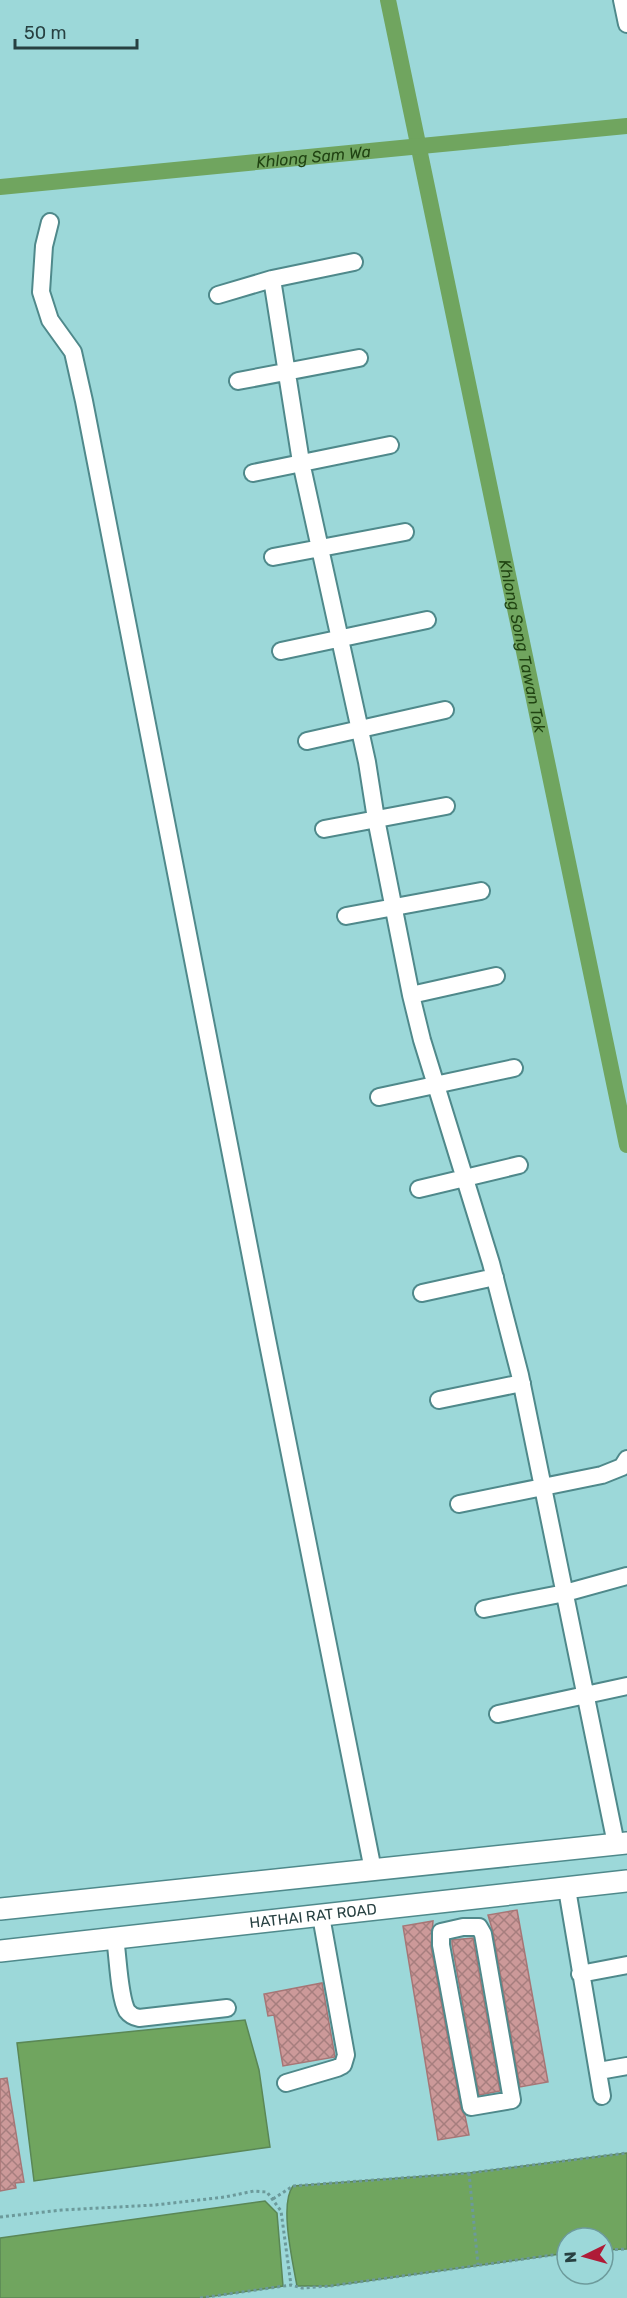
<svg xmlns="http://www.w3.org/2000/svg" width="627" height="2298" viewBox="0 0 627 2298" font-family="Rubik,sans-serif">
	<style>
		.water { fill: #70a55f; stroke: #5a8756; stroke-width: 1.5 }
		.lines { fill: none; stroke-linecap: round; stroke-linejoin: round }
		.canal { stroke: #70a55f; stroke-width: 16 }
		.building { fill: url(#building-cross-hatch); stroke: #a67676; stroke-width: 1.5 }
		.minor-casing { stroke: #4f898b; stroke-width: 20 }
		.major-casing { stroke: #4f898b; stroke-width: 24 }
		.path { stroke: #6c9a9b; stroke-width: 3; stroke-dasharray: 3 3; stroke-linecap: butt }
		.minor { stroke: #fff; stroke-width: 16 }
		.major { stroke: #fff; stroke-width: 21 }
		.labels { text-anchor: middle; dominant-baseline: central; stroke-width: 4.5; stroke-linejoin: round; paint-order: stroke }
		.street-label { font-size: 15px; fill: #274041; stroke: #9cd8d9 }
		.water-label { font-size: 16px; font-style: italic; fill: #204312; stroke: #9cd8d9 }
	</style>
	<defs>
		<pattern id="building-cross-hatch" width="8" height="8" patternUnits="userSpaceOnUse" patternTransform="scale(1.5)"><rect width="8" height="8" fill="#c99"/><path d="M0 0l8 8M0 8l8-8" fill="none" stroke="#a67e7e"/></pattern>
	</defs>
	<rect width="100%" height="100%" fill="#9cd8d9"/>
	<path class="water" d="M245,2020L259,2070L270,2147L34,2181L17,2043Z
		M627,2153V2249L603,2250V2238H567V2253L330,2286H297C293,2263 279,2204 293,2186L469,2173Z
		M265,2201L277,2213L283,2286L200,2298H0V2238Z"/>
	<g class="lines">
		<g class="canal">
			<path id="s1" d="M388,0L627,1145"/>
			<path id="s2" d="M0,187L627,126"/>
		</g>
	</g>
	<path class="building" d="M517,1910L548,2082L520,2087L493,1932L488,1915Z
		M433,1921L431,1947L461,2109L465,2116L469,2135L438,2140L403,1926Z
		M473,1938L500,2091L479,2095L452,1944V1940Z
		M322,1983L335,2057L283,2066L274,2015L268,2016L264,1994Z
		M7,2078L24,2182L15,2183L16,2188L0,2191V2079Z"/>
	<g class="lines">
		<defs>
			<path id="minor" d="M622,0L627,24
				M50,222L44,246L41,292L50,320L73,352L84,401L266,1334L373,1870
				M272,279L354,262
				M218,295L272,279L301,462L367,762L376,819L411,995L422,1040L491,1263L520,1375L616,1844
				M238,381L359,358
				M253,473L390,445
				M273,557L405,532
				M281,651L427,620
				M307,741L445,710
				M324,829L446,806
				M346,916L481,891
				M411,995L496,976
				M379,1097L514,1068
				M419,1189L519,1165
				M422,1293L495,1277
				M439,1400L522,1383
				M459,1504L602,1475L622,1467L627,1459
				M484,1609L565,1593L627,1576
				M498,1714L627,1686
				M567,1889L602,2096
				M463,1927H479L483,1934L512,2100L471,2107L441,1945V1932Z
				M115,1938C118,1956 119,1997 127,2011C130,2015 134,2017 139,2018L227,2008
				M580,1974L627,1965
				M599,2071L627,2066
				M286,2083L337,2068L343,2065L346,2055L321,1916"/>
			<g id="major">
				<path d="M0,1909L627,1843"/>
				<path id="s3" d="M0,1951L627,1881"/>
			</g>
		</defs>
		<use href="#minor" class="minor-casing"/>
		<use href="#major" class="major-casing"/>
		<path class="path" d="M469,2173L478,2265
			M273,2199L293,2186L469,2173L627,2153
			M0,2217L62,2210L155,2205L225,2197L254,2191L267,2192L281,2211L291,2285
			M603,2250L627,2249
			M200,2298L291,2285L302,2288L330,2286L567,2253"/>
		<use href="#minor" class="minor"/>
		<use href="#major" class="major"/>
	</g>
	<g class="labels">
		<g class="street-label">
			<text stroke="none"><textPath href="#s3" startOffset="315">HATHAI RAT ROAD</textPath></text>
		</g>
		<g class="water-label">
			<text stroke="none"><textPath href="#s2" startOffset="315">Khlong Sam Wa</textPath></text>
			<text stroke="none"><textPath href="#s1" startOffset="660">Khlong Song Tawan Tok</textPath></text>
		</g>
	</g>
	<g transform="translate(585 2256) rotate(265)"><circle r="28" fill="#9cd8d9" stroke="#6d9b9c" stroke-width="1.5"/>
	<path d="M0-4.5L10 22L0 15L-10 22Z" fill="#af1b37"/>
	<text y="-9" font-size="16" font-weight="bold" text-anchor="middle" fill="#274041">N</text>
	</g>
	<path d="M15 39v9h122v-9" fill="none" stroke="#274041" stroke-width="3"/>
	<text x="24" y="39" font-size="18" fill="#274041" stroke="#9cd8d9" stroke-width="4.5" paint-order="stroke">50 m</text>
</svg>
